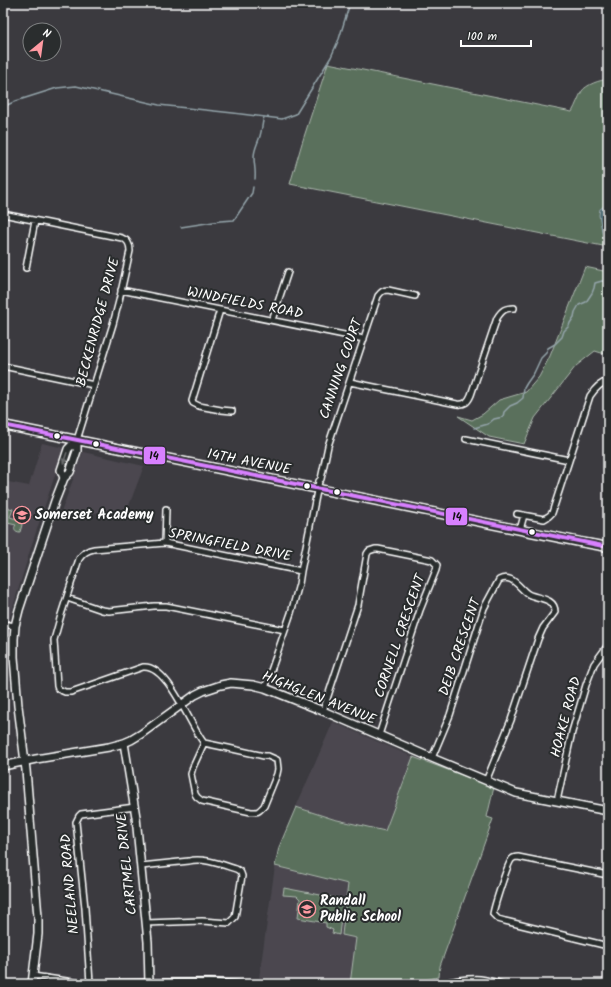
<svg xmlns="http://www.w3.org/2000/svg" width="611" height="987" viewBox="0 0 611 987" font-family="Kalam,sans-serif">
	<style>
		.built { fill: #4b474f }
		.green { fill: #5a705c; stroke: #acb8ae }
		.water { fill: #4c6871; stroke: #94a4aa }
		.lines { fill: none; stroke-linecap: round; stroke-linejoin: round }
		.stream { stroke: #94a4aa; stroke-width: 1.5 }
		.street-casing { stroke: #fff; stroke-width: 8 }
		.secondary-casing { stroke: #fff; stroke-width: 10 }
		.primary-casing { stroke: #fff; stroke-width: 11 }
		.street { stroke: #2a2d2e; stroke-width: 5 }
		.secondary { stroke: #2a2d2e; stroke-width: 7 }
		.primary { stroke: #2a2d2e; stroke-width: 8 }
		.bus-1-casing { stroke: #2a2d2e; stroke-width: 7 }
		.bus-1 { stroke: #d880ff; stroke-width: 4 }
		.oneway { fill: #6a6c6d }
		.bus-dot { fill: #fff; stroke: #2a2d2e; stroke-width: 1.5 }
		.labels { text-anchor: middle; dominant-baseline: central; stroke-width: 4; stroke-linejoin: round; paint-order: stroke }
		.street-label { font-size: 14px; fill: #fff; stroke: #2a2d2e }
		.poi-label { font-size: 14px; font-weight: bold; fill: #fff; stroke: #2a2d2e; text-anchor: start }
		.line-badge { stroke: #2a2d2e; stroke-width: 1.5 }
		.pale-badge-label { font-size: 11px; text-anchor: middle; font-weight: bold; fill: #111 }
	</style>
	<rect width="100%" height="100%" fill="#3b3a3f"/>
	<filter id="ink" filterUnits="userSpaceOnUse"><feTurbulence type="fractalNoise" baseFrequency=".025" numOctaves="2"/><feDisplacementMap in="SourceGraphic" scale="8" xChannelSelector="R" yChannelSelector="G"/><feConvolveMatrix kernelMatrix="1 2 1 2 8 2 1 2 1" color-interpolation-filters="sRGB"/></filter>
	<g filter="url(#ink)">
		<path class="built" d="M42,443L64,448L32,544L9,620L3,618V481L29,486Z
			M83,452L144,466L128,508L59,518Z
			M333,722L413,757L385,831L333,819L296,807Z
			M275,866L348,884L342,935L356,938L350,984L259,978Z"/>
		<path class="green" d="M328,63L572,112C576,105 578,98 582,91C586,85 601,79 608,80V247L290,184L302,143Z
			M585,267L608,272V355L595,351L576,366L535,418L524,444L489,437L458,416L472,420L483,414L499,400L526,392L539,377L550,356Z
			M3,506L13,509L10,517L23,521V523H21L22,525L20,532C15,532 13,528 16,525L3,522Z
			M413,757L494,787L487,817L493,819L440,966L439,977L404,984H350L356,938L342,935L344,917L341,918L339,935L332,933L333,930L326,927V923L298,918L300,899L297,896L283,895L284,888L336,898L339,900L345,908L348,884L275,866L279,847L296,807L333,819L385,831Z"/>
		<path class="water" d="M606,203L608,204V239H605L603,237L599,215L600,209L603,207Z"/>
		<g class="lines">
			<path class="stream" d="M3,107L16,101L57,88L76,86L159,105L233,113L265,117L282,119L296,114L331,57L339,39L350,3
				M255,179C256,169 254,166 254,157C254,149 258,143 260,136C262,130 262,123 264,117
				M181,227L220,221L234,220L252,193L253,187
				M474,428L488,424L494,419L503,417L504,412L510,406L517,403L523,398L524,388L527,383L534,373L541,358L546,353L548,348L555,344L562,337L564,331L569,326L570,323L574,317L575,312L579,305L586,302L592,293L594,288L595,283L602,281L607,282V280L608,277"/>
			<defs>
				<path id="street" d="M3,214L122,238C128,240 130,244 130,251L119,301L113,324L77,440
					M26,268L35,221
					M121,290L364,339
					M220,310L192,401L193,403L199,406L221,410L232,411
					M272,320L288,272
					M3,366L94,385
					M350,382L457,404C465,405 468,402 471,395L497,318C502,310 505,308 514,308
					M466,439L569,460
					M517,514L544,519L549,516L552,513L590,396C594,390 600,383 608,381
					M520,530L524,515
					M165,543L166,509
					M67,598L102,610L109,611L154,606H166L285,630
					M3,624L15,626
					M265,688L291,613L299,584L301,571L319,481L321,479L328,446L378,296C381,292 383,290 388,290L415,296
					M323,711L358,605L367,554L369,551L375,549H378L432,560L437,565L436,570L420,610L379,735
					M204,743L193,767L191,774L195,794L197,797L202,801L251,812C259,812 258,812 264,806L277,774L278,769L277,760L268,756H264L228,748L204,743C190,726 168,664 143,667L71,692H65L58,689L57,686L54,640L61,615L79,559C83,553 87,550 94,549L165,543L301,571
					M432,758L450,715L484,608L499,580C512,573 519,588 528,594C537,599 555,597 555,612L543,628L538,639L511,720L486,781
					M557,801L572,732L586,685L594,664L608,645
					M141,866L189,861C202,857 223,865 236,869C240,871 241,872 242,876L235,917L229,923L202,921L146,923
					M608,875L518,857C516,857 514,857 512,859C508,862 494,907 493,914L498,919L505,921L608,946
					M33,976L80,983L210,982L244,984
					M90,983L85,908L76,822L79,816L81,814L135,807
					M439,984C452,981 466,978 480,979C487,980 495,982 502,984"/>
				<path id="secondary" d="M64,478L61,470L68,449L77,440
					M124,743L136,817L148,942L149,984
					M3,766L36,759L109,747L124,743L131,740L141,734L195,695L203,691L221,685L231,683L253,685L265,688L323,711L432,758L516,793L608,811
					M32,984L38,934V917L26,770L18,706L14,657V639L15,626L19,610L55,501L64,478L70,472L77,451V440"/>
				<path id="primary" d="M3,425L580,542L608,547"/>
			</defs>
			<use href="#street" class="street-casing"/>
			<use href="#secondary" class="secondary-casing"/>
			<use href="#primary" class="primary-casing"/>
			<use href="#street" class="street"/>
			<use href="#secondary" class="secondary"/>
			<use href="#primary" class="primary"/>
			<defs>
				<path id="bus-1" d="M3,425L608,547"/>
			</defs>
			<use href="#bus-1" class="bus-1-casing"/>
			<use href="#bus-1" class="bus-1"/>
		</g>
		<defs><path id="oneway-solid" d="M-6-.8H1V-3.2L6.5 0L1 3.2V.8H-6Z"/></defs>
		<use class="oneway" href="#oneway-solid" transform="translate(65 458) rotate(109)"/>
	</g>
	<defs>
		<symbol id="school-ring" viewBox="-11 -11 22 22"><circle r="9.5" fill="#2a2d2e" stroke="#ff9aa2" stroke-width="1.5"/><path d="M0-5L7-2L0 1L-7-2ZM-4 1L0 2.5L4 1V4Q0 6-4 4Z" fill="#ff9aa2"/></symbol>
	</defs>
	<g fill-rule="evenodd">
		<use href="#school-ring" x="12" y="505" width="20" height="20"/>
		<use href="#school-ring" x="297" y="899" width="20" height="20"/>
	</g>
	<g class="bus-dot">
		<circle cx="57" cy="436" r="3.5"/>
		<circle cx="96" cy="444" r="3.5"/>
		<circle cx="307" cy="486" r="3.5"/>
		<circle cx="337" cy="492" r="3.5"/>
		<circle cx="532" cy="532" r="3.5"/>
	</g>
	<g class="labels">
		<g class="street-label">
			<text transform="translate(245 303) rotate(11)">WINDFIELDS ROAD</text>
			<text transform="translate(98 322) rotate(-75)">BECKENRIDGE DRIVE</text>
			<text transform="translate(341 369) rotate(-71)">CANNING COURT</text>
			<text transform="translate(249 462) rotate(11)">14TH AVENUE</text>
			<text transform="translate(230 545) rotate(11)">SPRINGFIELD DRIVE</text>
			<text transform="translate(400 636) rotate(-71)">CORNELL CRESCENT</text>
			<text transform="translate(460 647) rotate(-71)">DEIB CRESCENT</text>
			<text transform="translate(319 698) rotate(22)">HIGHGLEN AVENUE</text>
			<text transform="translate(566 717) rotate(-75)">HOAKE ROAD</text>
			<text transform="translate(127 864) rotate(-96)">CARTMEL DRIVE</text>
			<text transform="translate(70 884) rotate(-95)">NEELAND ROAD</text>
		</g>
		<g class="poi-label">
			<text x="35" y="515">Somerset Academy</text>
			<text x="320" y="901">Randall<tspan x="320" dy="16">Public School</tspan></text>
		</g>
	</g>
	<g class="line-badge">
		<rect x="143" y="446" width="23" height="19" rx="4" fill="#d880ff"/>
		<rect x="445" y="507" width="23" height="19" rx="4" fill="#d880ff"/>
	</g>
	<g class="pale-badge-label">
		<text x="154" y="459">14</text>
		<text x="457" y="520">14</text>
	</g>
	<rect width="611" height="987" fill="none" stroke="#2a2d2e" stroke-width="16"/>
	<rect x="8" y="8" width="595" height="971" fill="none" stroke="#fff" stroke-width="1.5" filter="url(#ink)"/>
	<g transform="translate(42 42) rotate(29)"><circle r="19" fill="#2a2d2e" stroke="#7f8182"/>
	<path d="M0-3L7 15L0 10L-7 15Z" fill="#ff9aa2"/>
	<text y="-6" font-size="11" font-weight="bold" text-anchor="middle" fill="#ffffff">N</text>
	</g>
	<path d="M461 40v6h70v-6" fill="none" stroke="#ffffff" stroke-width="2"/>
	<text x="467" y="40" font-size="12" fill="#ffffff" stroke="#2a2d2e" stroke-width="3" paint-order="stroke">100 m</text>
</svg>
